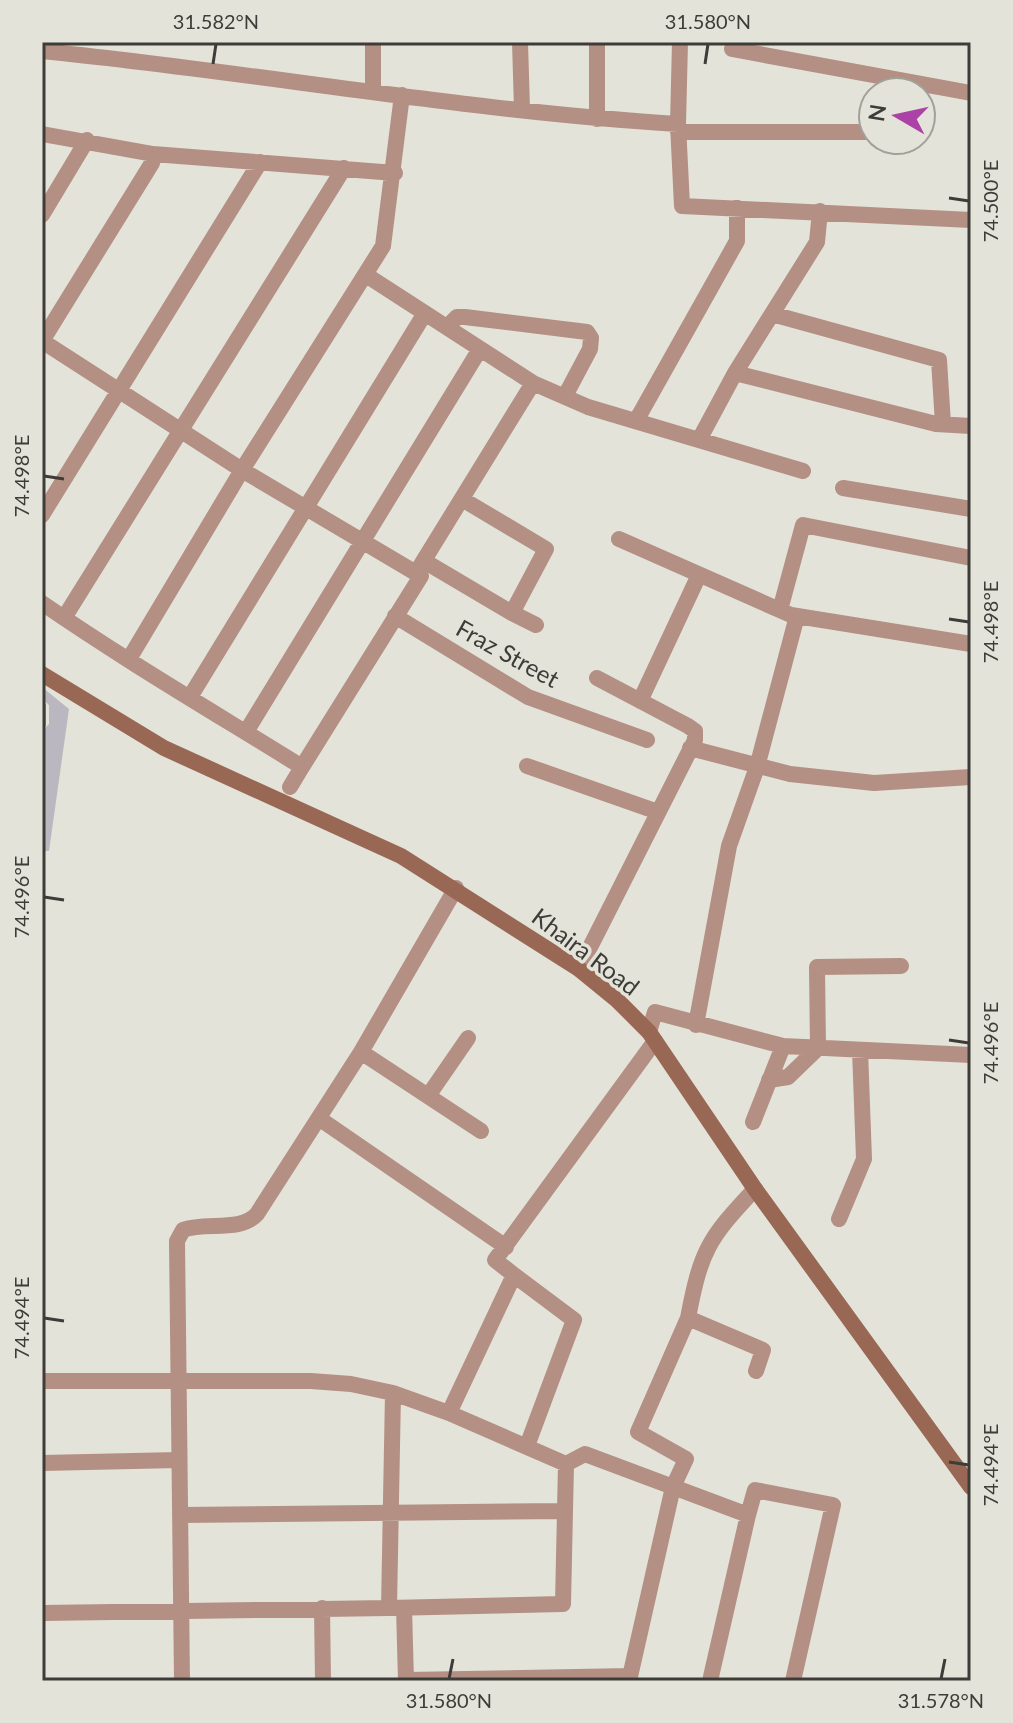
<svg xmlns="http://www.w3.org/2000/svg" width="1013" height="1723" viewBox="0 0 1013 1723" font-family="Lato,sans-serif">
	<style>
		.building { fill: #bab7c0 }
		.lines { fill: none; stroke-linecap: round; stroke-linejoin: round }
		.lane { stroke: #b39083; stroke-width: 8 }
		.street { stroke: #b39083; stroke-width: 16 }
		.secondary { stroke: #996855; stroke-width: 16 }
		.ticks { fill: none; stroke: #3d3c38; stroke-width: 3 }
		.labels { text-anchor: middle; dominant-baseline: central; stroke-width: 7; stroke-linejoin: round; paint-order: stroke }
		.street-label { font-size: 24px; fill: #3d3c38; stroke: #e4e3d9 }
		.neatline { fill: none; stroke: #3d3c38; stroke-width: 3 }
		.ticks-label { font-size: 20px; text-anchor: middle; fill: #3d3c38 }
	</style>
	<rect width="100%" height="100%" fill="#e4e3d9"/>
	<path class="building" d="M42,687L69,709L49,851H42V731L49,724V705L42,699Z"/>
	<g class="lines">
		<path class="lane" d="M42,706V724"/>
		<path class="street" d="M373,42V90
			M520,42L522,109
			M732,49L971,93
			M42,51C254,72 465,111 678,124L682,206L971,220
			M597,119V42
			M678,124L680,42
			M678,132H873
			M42,134L153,154L395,173
			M153,154L152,163L42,341L242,470L383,246L402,95
			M820,211L817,242L735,373L936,424L971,426
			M42,215L87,140
			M366,275L533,383L416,573
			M772,314L939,360L943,424
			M447,327L457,317H465L587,332L591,338L590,349L565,396
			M533,383L588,407L803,471
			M636,421L737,241V208
			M699,440L735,373
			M843,488L971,509
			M462,499L546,549L512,613L536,625
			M42,515L260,162
			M619,539L791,615L971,644
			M424,561L512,613
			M42,603C126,661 215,713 302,767L421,576L242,470L129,659
			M780,610L803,525L971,558
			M395,616L528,697L647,740
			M64,618L344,168
			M190,697L425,313
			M640,701L699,575
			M246,732L480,349
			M690,748L790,774L874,783L971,777
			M527,766L658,812
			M290,787L302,767
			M579,969L695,740V731L688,726L597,678
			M696,1025L729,846L757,767L797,616
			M649,1032L655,1012L783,1046L971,1055
			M361,1052L481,1131
			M769,1080L788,1077L818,1048L817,967L901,966
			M428,1096L468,1038
			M320,1119L506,1247
			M753,1122L783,1046
			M755,1189C708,1239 701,1250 688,1318L763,1350L756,1371
			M839,1219L864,1159L860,1050
			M514,1275L574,1320L527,1446
			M42,1381H311L351,1384L393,1393
			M449,1413L566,1464
			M42,1463L179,1460
			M180,1515L565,1511
			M322,1608L323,1681
			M389,1608L563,1604L566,1464L585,1454L748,1515L755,1490L833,1505L793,1681
			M404,1608L406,1681
			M42,1613L389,1608L393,1393L449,1413L514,1275L495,1260L655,1041
			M406,1680L630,1676
			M182,1681L177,1241L183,1230C205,1221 240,1233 257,1214L361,1052L456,888
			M629,1681L673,1487L686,1459L638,1432L688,1318
			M710,1681L748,1515"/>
		<path class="secondary" d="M42,674L164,748L401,856L579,969L617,1000L649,1032L755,1189L971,1487"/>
	</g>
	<path class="ticks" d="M213,64L216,44M705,64L708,44M949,198L969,201M44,476L64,479M949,619L969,622M44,897L64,900M949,1040L969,1043M44,1318L64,1321M949,1462L969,1465M449,1679L453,1659M941,1679L945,1659"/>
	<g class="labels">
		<g class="street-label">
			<text transform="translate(508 653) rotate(29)">Fraz Street</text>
			<text transform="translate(586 951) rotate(37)">Khaira Road</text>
		</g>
	</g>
	<rect width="1013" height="1723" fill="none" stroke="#e4e3d9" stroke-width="88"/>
	<g transform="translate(897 116) rotate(279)"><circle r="38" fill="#e4e3d9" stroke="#a1a099" stroke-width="2"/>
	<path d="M0-6L14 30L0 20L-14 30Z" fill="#aa43a5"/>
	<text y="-12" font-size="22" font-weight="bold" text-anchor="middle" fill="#3d3c38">N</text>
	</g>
	<rect x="44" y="44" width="925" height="1635" class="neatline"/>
	<g class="ticks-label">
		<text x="216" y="29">31.582°N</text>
		<text x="708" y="29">31.580°N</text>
		<text transform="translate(991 201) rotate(-90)" y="7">74.500°E</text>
		<text transform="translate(22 476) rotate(-90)" y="7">74.498°E</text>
		<text transform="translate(991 622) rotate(-90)" y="7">74.498°E</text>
		<text transform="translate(22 897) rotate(-90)" y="7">74.496°E</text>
		<text transform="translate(991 1043) rotate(-90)" y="7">74.496°E</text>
		<text transform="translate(22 1318) rotate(-90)" y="7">74.494°E</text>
		<text transform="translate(991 1465) rotate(-90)" y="7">74.494°E</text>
		<text x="449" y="1708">31.580°N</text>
		<text x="941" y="1708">31.578°N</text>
	</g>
</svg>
